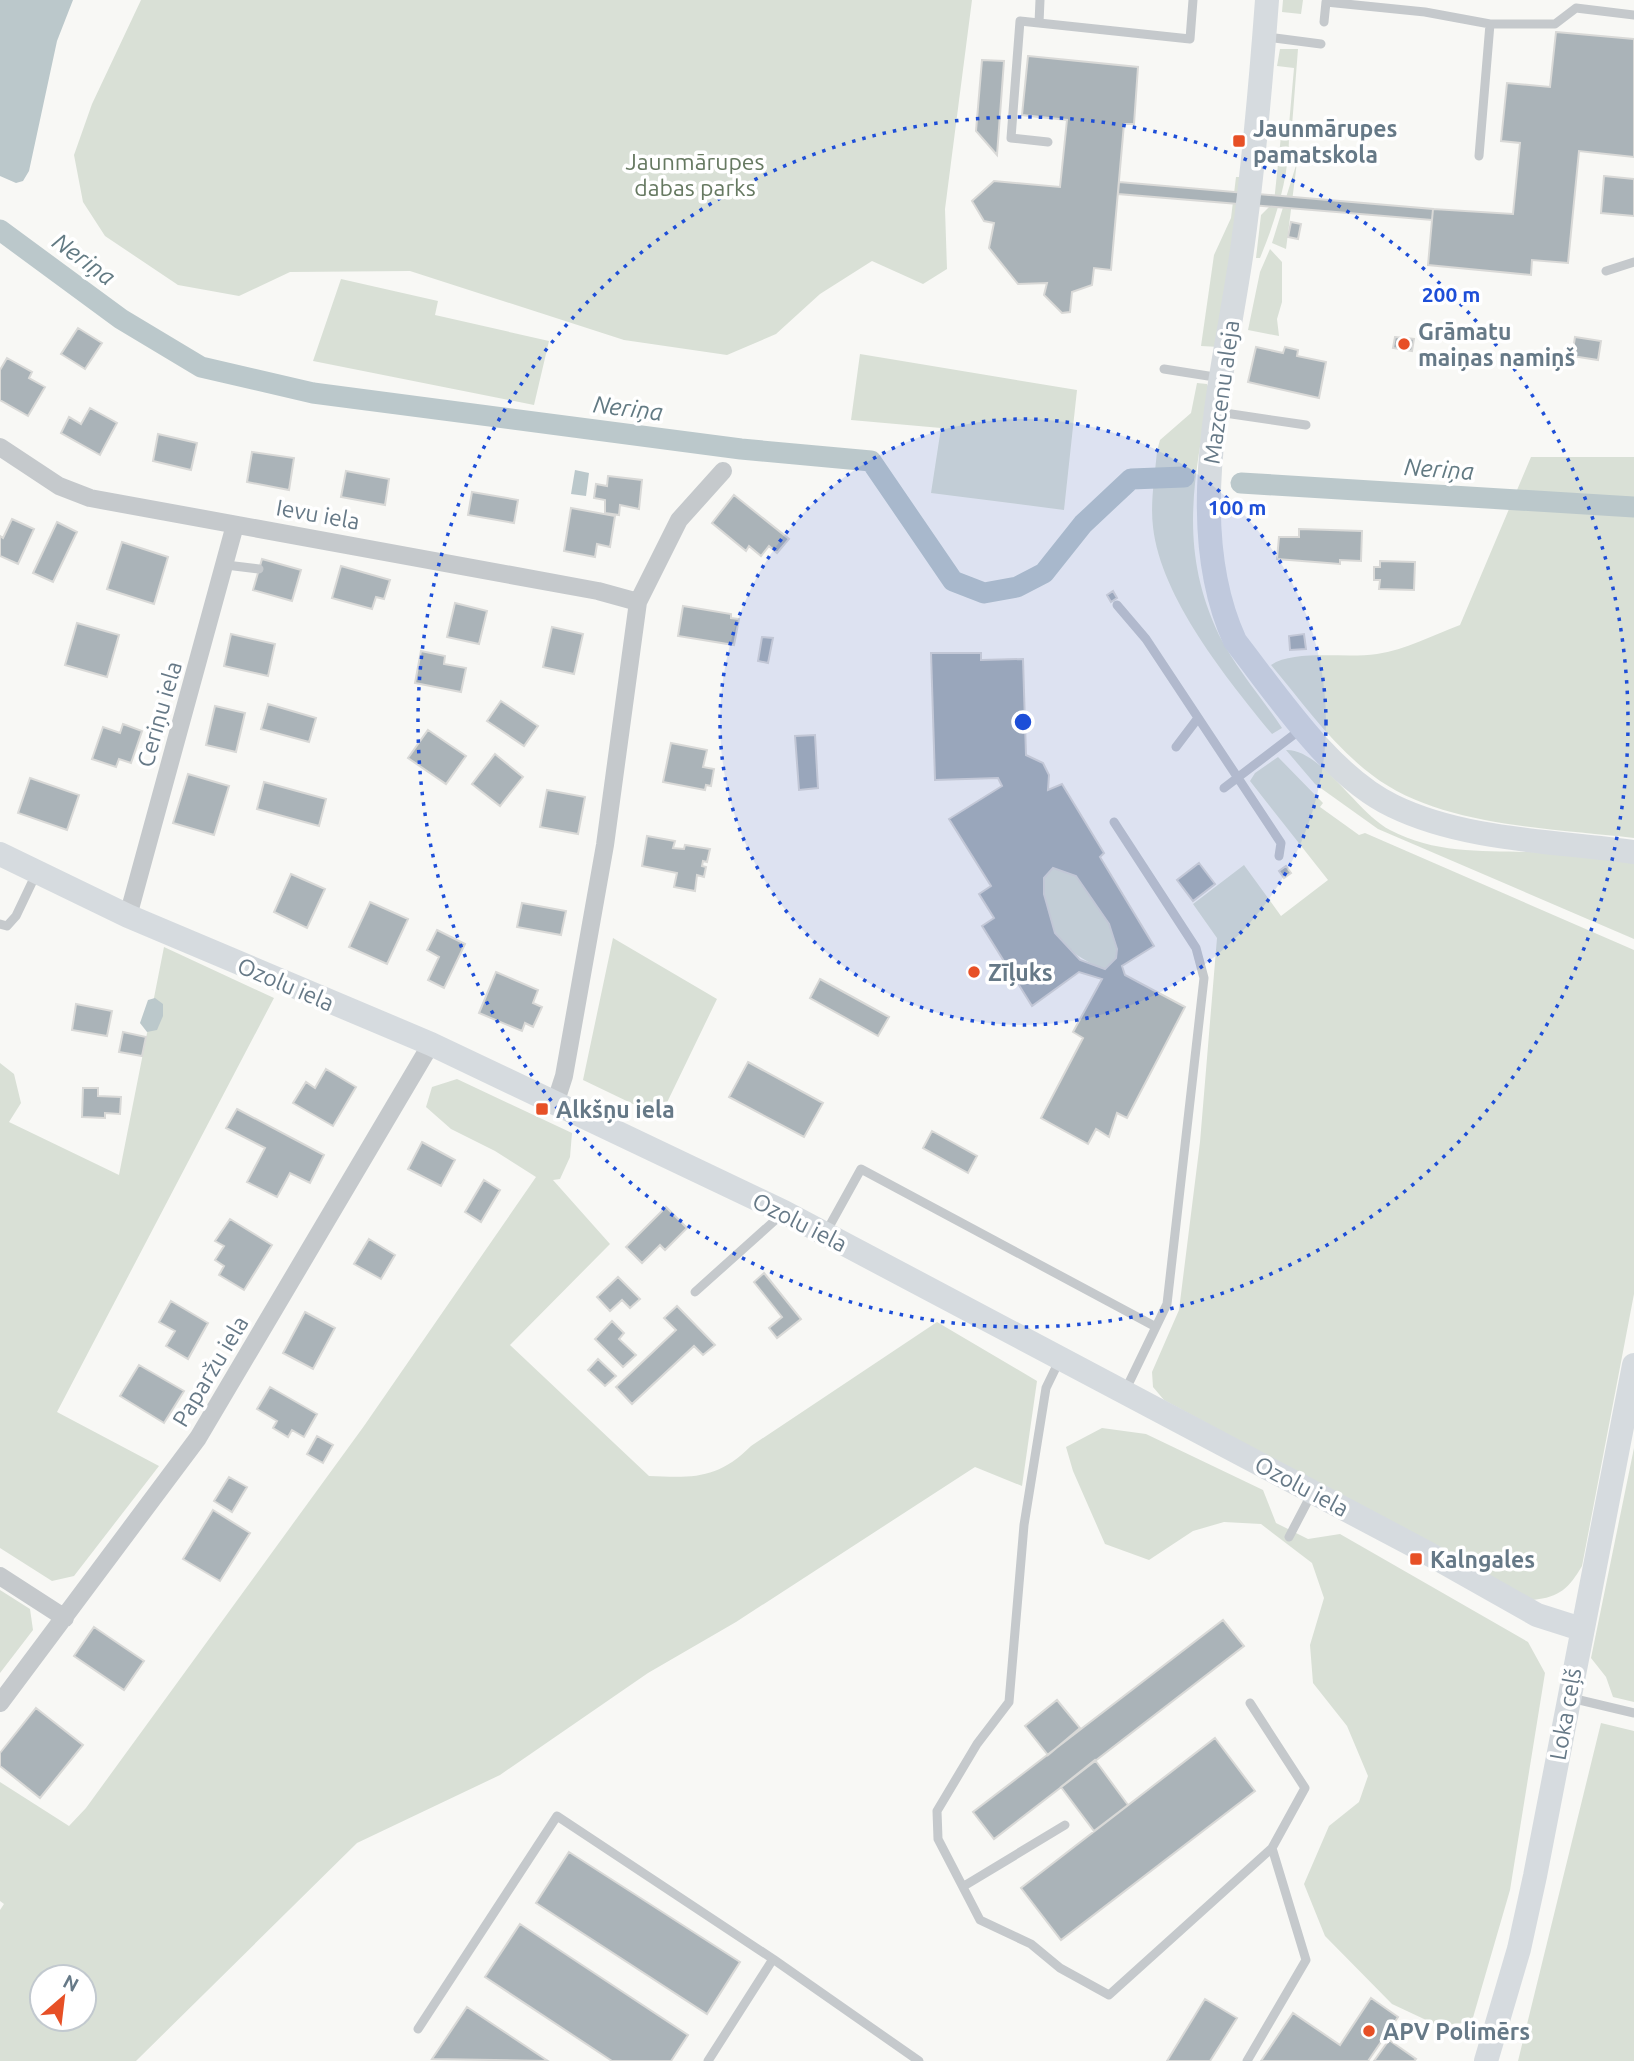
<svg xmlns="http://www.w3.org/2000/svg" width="1634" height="2061" viewBox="0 0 1634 2061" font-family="Ubuntu,sans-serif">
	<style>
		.green { fill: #d9e0d6; fill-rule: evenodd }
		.water { fill: #bbc8cb }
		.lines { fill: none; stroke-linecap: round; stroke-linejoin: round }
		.canal { stroke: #bbc8cb; stroke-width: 21 }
		.building { fill: #aab3b8; stroke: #d9d9d7; stroke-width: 2; fill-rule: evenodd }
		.lane { stroke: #c5c9cc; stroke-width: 9 }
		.street { stroke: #c5c9cc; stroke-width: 18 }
		.secondary { stroke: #d6dbdf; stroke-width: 24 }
		.ring { fill: none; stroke: #1d4ed8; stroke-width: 3.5; stroke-dasharray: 3.5 7 }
		.poi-dot { fill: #e75026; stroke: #fff; stroke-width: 2.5 }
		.labels { text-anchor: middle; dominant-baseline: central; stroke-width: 7; stroke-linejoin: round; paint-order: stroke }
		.poi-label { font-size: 23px; font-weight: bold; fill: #667987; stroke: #fff; text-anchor: start }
		.park-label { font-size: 23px; fill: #667961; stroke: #fff }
		.street-label { font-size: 23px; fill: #667987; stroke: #fff }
		.water-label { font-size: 24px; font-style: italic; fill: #627a83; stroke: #fff }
		.centre { fill: #1d4ed8; stroke: #fff; stroke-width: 3.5 }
		.ring-label { font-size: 21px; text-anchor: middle; font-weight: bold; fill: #1d4ed8; stroke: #fff; stroke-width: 7; stroke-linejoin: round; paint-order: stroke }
	</style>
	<rect width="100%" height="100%" fill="#f8f8f5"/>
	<path class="green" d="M141,0H972L945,209L947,269L923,284L872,261L820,294L776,334L727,355L624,340L410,271L290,272L239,296L178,285L105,236L83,202L74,155L92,104Z
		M1283,0H1303L1301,14L1282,12Z
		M1280,49H1298L1292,126L1289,125L1294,68L1277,66Z
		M1281,136L1289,138C1289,177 1275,222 1260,258H1256L1261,215L1274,202Z
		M1297,162L1286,249L1272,243Z
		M1236,177H1243L1219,347L1201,346L1214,255L1231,218Z
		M1270,249L1282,262V302L1277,319L1279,336L1248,330L1260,272Z
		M341,279L438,301L435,315L549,341L534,405L313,361Z
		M860,354L1077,390L1064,510L931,493L941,428L851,420Z
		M1197,383L1207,384L1210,390C1194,480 1178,548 1219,635C1235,667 1262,698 1282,728L1272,734C1227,679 1161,598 1153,527C1150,503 1155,475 1157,451L1160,440L1191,413Z
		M1531,457H1634V838C1553,828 1439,827 1372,775C1332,745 1303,703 1271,665C1295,649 1346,659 1377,654C1405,650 1433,635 1460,625Z
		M1286,750C1321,749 1357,813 1390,830C1441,857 1493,849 1548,853C1577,855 1606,859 1634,863V939L1378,829L1315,784Z
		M1278,757L1323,803L1320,807L1359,835L1365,833L1634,950V1294L1582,1566C1569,1588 1560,1597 1533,1600L1164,1400L1153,1387L1152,1372L1179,1310L1200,1142L1217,938L1193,904L1244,865L1281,916L1328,880L1250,781L1255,773Z
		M1053,868L1076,876L1109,924L1117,949L1116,958L1105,969C1061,953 1043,926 1044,878Z
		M613,938L717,999L660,1117L583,1080Z
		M164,947L274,998L57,1412L159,1466L74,1576L52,1581L0,1548V1063L14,1074L21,1103L9,1122L119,1175Z
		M457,1079L572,1133L570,1157L560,1179L553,1180L610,1244L510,1345L649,1476C694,1478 718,1479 751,1446L937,1322L1037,1381L1022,1486L975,1467L736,1622L648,1673L500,1775L357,1843L136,2061H0V1910L4,1904L0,1901V1782L69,1826L86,1808L364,1426L536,1177L495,1151L451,1129L426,1107L432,1087ZM84,1977V2019H42V1977Z
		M1102,1428L1146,1434L1263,1490L1276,1523L1308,1539L1340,1534L1528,1642L1545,1673L1510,1890L1472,2021L1441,2027L1392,2004L1325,1936L1304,1884L1329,1826L1359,1802L1368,1776L1347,1726L1313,1683L1310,1645L1324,1598L1312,1563L1261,1524L1224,1522L1193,1531L1149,1560L1105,1544L1073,1471L1066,1447Z
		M1634,1448V1702L1613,1697L1606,1677L1591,1658Z
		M0,1590L30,1609L33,1630L0,1673Z
		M1601,1723L1634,1731V2061H1518Z"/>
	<path class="water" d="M0,0H73L57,41L29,171L23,181L16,183L0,176Z
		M575,470L589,473L586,496L571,494Z
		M155,998L163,1004V1016L157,1030L147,1032L140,1023L148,1000Z"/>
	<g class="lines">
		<path class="canal" d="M0,230L121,319L201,367L313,393L741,449L871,461L953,581L984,593L1017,587L1044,573L1083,524L1131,479L1184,477
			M1241,483L1634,507"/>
	</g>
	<path class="building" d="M1556,32L1634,39V157L1579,151L1568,263L1532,260L1531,275L1428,265L1433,209L1513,214L1520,143L1501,141L1507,83L1550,87Z
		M1028,56L1138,67L1134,124H1124L1111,270L1094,268L1092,285L1072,292L1070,312L1062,313L1044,295L1047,283L1018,284L989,248L994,223L984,221L972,201L994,181L1060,187L1067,120L1022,115Z
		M982,60L1004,61L997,155L976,131Z
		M1604,176L1634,179V216L1601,213Z
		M1119,182L1433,209L1432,220L1118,194Z
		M1291,222L1301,224L1298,239L1288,237Z
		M78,328L102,343L85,369L61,354Z
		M1395,337L1414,339L1412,351L1393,348Z
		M1575,337L1601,341L1598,360L1572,356Z
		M1256,347L1283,353L1285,347L1298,350L1297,356L1326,362L1319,398L1248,382Z
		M7,358L32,372L29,378L45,387L28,416L0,400V370Z
		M90,408L117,423L100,455L61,433L69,417L81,424Z
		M158,434L197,443L191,470L153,461Z
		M252,452L294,458L289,490L247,482Z
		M346,471L389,479L385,505L341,497Z
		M608,476L642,480L639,509L620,505L619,515L605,513V500L594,498L596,484L607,486Z
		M472,492L518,500L514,523L468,515Z
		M734,495L789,539L777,553L769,546L761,556L749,546L746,551L712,523Z
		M571,508L615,516L610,547L597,544L595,557L564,551Z
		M12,519L34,529L18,564L0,556V536L3,538Z
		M57,522L77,532L53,582L33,573Z
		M1299,529L1362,531L1361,561L1340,560V564L1277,559L1279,537H1299Z
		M122,542L168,557L154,604L107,589Z
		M262,559L301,570L292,601L253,590Z
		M1380,561L1415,562L1414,590L1379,589L1380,580H1374V567H1380Z
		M341,566L390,580L384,599L376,597L372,609L332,598Z
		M1113,591L1117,598L1111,602L1107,595Z
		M455,603L487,611L479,644L447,637Z
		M683,606L731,614V618L739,619L734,645L678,636Z
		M77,623L119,635L107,677L65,665Z
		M552,627L583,634L574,674L543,667Z
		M231,634L275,644L268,676L224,666Z
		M1304,634L1306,649L1290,650L1289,636Z
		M762,637L773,638L768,663L758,661Z
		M421,651L445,656L444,664L466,668L461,692L415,683Z
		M931,653H981V660L1023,659L1026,755L1043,763L1049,775L1048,790L1062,784L1104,853L1100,857L1154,946L1122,966L1125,975L1185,1007L1127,1118L1117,1113L1109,1137L1096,1129L1088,1144L1041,1118L1083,1038L1073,1032L1102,979L1079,972L1032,1006L982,926L994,918L979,894L991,886L949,819L1002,786L998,778L935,780ZM1053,868L1076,876L1109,924L1117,949L1116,958L1105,969L1080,960L1055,933L1044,894V878Z
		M501,701L538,726L524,746L487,721Z
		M268,704L316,718L309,742L261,729Z
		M215,706L245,713L236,752L206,745Z
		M123,724L142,731L131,763L119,759L116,767L92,759L103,727L120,733Z
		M428,730L466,756L446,784L408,758Z
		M815,735L818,788L799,790L795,736Z
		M671,743L707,750L703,767L714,769L711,786L706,785L705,790L663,782Z
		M495,754L523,777L500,806L472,784Z
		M188,774L229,786L214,835L173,823Z
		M30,778L79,795L67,830L18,813Z
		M264,782L326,799L319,826L257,809Z
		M547,790L585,797L578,834L540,827Z
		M647,836L675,841L673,848L684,849L685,845L710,849L707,862L703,861L702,866L706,867L704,877L697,875L695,891L674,887L677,873L642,866Z
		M1199,863L1215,884L1193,901L1177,880Z
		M1286,866L1291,873L1284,878L1279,871Z
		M291,874L325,889L307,928L274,912Z
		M370,902L408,919L387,964L349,947Z
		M522,903L566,911L561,935L517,927Z
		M437,930L465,944L444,988L428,980L439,957L427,950Z
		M496,972L538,990L533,1003L542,1007L533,1027L525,1023L522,1031L479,1013Z
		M820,979L889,1017L878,1036L810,998Z
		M76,1004L112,1011L107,1036L72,1030Z
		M123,1032L146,1037L142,1056L119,1052Z
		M748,1062L823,1103L804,1137L729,1097Z
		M326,1069L356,1087L333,1126L293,1103L306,1082L315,1088Z
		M83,1088H98V1096L121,1097L120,1114L105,1113V1118L82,1117Z
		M237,1109L324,1155L310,1183L290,1173L277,1197L247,1182L265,1148L226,1128Z
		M932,1131L977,1156L968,1173L923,1148Z
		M422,1142L455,1160L441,1186L408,1169Z
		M484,1180L500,1190L481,1222L465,1212Z
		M666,1207L687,1228L665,1250L660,1245L642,1263L626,1247Z
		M230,1219L272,1245L244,1290L219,1275L224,1266L215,1260L224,1246L215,1241Z
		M369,1239L395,1255L381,1279L354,1264Z
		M764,1273L801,1319L777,1338L769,1328L782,1317L754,1282Z
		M618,1277L640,1299L630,1308L622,1300L610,1311L597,1297Z
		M171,1301L208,1323L188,1359L166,1346L175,1331L159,1322Z
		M677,1306L715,1345L703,1355L694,1346L632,1404L616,1387L676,1330L664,1318Z
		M305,1312L335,1328L313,1369L283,1353Z
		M612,1321L624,1333L619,1339L636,1355L623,1367L595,1339Z
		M598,1359L616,1376L605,1386L588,1370Z
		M139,1365L184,1391L164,1423L120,1396Z
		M270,1387L317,1414L304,1437L292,1430L288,1437L273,1428L277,1421L257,1409Z
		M317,1436L333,1445L323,1463L307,1454Z
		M229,1477L247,1487L232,1512L214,1501Z
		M213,1510L250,1533L220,1581L183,1559Z
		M1223,1620L1244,1646L994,1839L973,1812Z
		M94,1627L144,1661L124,1690L74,1656Z
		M1057,1700L1080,1728L1048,1755L1025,1726Z
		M36,1708L83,1745L40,1798L0,1766V1753Z
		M1215,1738L1255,1791L1061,1940L1021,1888Z
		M1095,1760L1128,1805L1094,1831L1061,1787Z
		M569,1852L740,1962L707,2014L536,1903Z
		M520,1924L688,2035L671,2061H612L485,1977Z
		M1371,1998L1398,2017L1368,2061H1261L1293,2013L1340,2045Z
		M1205,1999L1237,2018L1210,2061H1167Z
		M467,2007L548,2061L432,2059Z
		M1389,2040L1416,2059L1414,2061H1374Z"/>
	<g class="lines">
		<path class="lane" d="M1324,22L1326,2L1425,12L1490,24H1555L1576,8L1634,15
			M1039,23L1040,0
			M1267,37L1321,44
			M1048,142L1011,138L1020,21L1190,39L1193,0
			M1479,156L1490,24
			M1606,271L1634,262
			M1164,369L1221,378
			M1218,412L1306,425
			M226,565L259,569
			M1117,605L1146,639L1281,843L1279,856
			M1176,747L1198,718
			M1224,788L1300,730
			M1114,822L1196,948L1204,978L1167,1304L1126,1389
			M0,924L7,926L16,916L36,874
			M825,1234L861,1169L1156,1327
			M695,1292L782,1214
			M1060,1359L1046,1388L1024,1525L1009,1702L977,1744L937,1811L938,1839L980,1920L1031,1944L1060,1968L1109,1995L1272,1848
			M1289,1537L1312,1493
			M1571,1698L1634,1713
			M964,1886L1065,1825
			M418,2029L557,1816L773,1959L919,2061
			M708,2061L773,1959
			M1247,2061L1306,1960L1272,1848L1305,1788L1250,1703"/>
		<path class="street" d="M0,447L59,486L90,498L598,591L638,602
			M128,916L235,525
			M555,1104L564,1076L605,845L638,602L679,520L723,471
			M0,1576L65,1618
			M0,1703L198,1438L431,1044"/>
		<path class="secondary" d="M1267,0C1261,81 1254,162 1243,243C1226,369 1180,521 1235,641C1277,695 1330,776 1393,806C1465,841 1556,841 1634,852
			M0,854L128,916L431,1044L784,1212L1422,1550L1537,1615L1581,1629
			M1486,2061L1519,1949L1535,1876L1634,1365"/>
	</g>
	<circle cx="1023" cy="722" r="303" fill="#1d4ed8" fill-opacity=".12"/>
	<g class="ring">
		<circle cx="1023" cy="722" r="303"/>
		<circle cx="1023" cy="722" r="605"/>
	</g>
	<g class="poi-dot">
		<rect x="1232" y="134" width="14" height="14" rx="3.5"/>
		<circle cx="1404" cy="344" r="7"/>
		<circle cx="974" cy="972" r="7"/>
		<rect x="535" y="1102" width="14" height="14" rx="3.5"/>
		<rect x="1409" y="1552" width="14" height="14" rx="3.5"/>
		<circle cx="1369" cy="2031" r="7"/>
	</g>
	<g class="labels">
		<g class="poi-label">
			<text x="1253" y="128">Jaunmārupes<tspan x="1253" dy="26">pamatskola</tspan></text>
			<text x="1418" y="331">Grāmatu<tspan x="1418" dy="26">maiņas namiņš</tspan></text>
			<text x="988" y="972">Zīļuks</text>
			<text x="556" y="1109">Alkšņu iela</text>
			<text x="1430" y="1559">Kalngales</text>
			<text x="1383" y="2031">APV Polimērs</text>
		</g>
		<g class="park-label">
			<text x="695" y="161">Jaunmārupes<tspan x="695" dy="26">dabas parks</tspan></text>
		</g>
		<g class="street-label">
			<text transform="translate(1221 392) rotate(-82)">Mazcenu aleja</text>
			<text transform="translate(318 514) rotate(10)">Ievu iela</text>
			<text transform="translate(159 714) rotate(-74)">Ceriņu iela</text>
			<text transform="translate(286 984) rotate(23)">Ozolu iela</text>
			<text transform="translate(800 1222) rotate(27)">Ozolu iela</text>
			<text transform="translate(210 1371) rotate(-59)">Paparžu iela</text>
			<text transform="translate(1302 1486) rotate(28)">Ozolu iela</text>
			<text transform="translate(1565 1714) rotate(-80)">Loka ceļš</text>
		</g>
		<g class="water-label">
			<text transform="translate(84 259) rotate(36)">Neriņa</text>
			<text transform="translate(628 408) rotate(7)">Neriņa</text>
			<text transform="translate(1439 469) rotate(4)">Neriņa</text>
		</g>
	</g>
	<circle cx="1023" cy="722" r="10" class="centre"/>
	<g class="ring-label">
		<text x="1451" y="302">200 m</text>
		<text x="1237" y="515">100 m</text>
	</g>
	<g transform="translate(63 1998) rotate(28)"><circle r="33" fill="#ffffff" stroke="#c2c9cf" stroke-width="2"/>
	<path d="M0-5L12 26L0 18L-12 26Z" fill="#e75026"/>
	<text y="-10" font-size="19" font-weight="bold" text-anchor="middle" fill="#667987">N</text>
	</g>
</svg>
